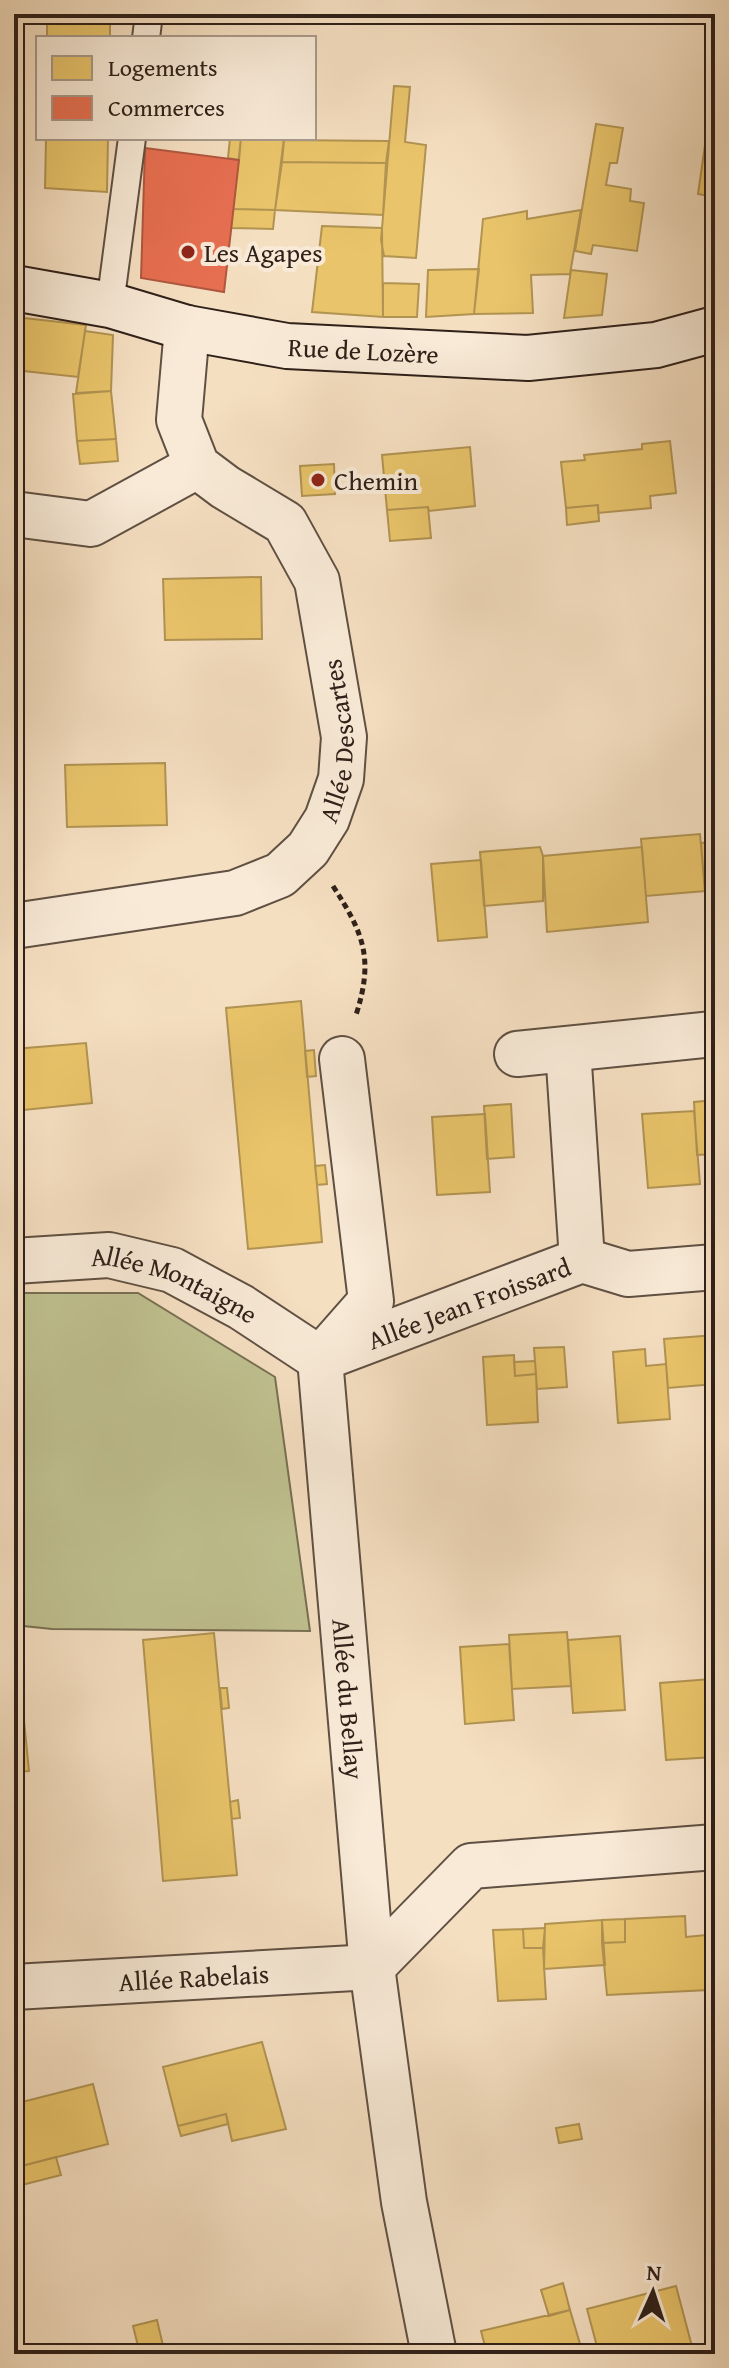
<svg xmlns="http://www.w3.org/2000/svg" width="729" height="2368" viewBox="0 0 729 2368" font-family="'Gentium Book Plus',serif">
	<style>
		.green { fill: #c0c190; stroke: #787054; stroke-width: 2 }
		.homes { fill: #e9c46a; stroke: #b19352; stroke-width: 2 }
		.shops { fill: #e76f51; stroke: #b05740; stroke-width: 2 }
		.lines { fill: none; stroke-linecap: round; stroke-linejoin: round }
		.lane-casing { stroke: #605043; stroke-width: 30 }
		.street-casing { stroke: #605043; stroke-width: 48 }
		.secondary-casing { stroke: #2f2019; stroke-width: 48 }
		.path { stroke: #2f2019; stroke-width: 5; stroke-dasharray: 6 4; stroke-linecap: butt }
		.lane { stroke: #f8ead7; stroke-width: 26 }
		.street { stroke: #f8ead7; stroke-width: 44 }
		.secondary { stroke: #f8ead7; stroke-width: 44 }
		.poi-dot { fill: #8f2418; stroke: #f8ead7; stroke-width: 3 }
		.labels { text-anchor: middle; dominant-baseline: central; stroke-width: 8; stroke-linejoin: round; paint-order: stroke }
		.poi-label { font-size: 26px; fill: #2f2019; stroke: #f8ead7; text-anchor: start }
		.street-label { font-size: 26px; fill: #2f2019; stroke: #f8ead7 }
	</style>
	<rect width="100%" height="100%" fill="#f5dfc1"/>
	<filter id="stains"><feTurbulence type="fractalNoise" baseFrequency=".0025" numOctaves="4"/><feColorMatrix values="0 0 0 0 .2 0 0 0 0 .09 0 0 0 0 .02 0 0 0 .5 -.17"/></filter>
	<radialGradient id="worn" r=".72"><stop offset=".6" stop-color="#630" stop-opacity="0"/><stop offset="1" stop-color="#630" stop-opacity=".3"/></radialGradient>
	<path class="green" d="M14,1293H138L275,1377L310,1631L52,1629L14,1625Z"/>
	<path class="homes" d="M47,14H110V38H47Z
		M394,86L410,87L405,142L426,145L416,258L384,256L381,240Z
		M596,124L623,128L617,163H610L606,185L631,189L630,201L644,203L637,251L593,245L591,254L575,251Z
		M708,124L715,125V197L698,194Z
		M46,138H108L107,192L45,188Z
		M230,138H241L239,160L228,158Z
		M241,138H284L275,210L233,209Z
		M284,140L389,141L386,163L282,162Z
		M282,162L386,163L383,215L275,210Z
		M233,209L275,210L273,229L231,228Z
		M581,210L570,274L531,275L533,313L474,314L483,219L527,211V219Z
		M322,226L382,228L383,317L312,312Z
		M479,269L474,314L426,317L428,270Z
		M571,270L607,274L602,315L564,318Z
		M383,283L419,284L417,317H383Z
		M14,317L24,318L15,370H14Z
		M24,318L86,325L78,377L15,370Z
		M85,331L113,335L111,391L76,393Z
		M111,391L116,439L77,441L73,394Z
		M116,439L118,461L80,464L77,441Z
		M670,441L676,493L650,496L651,508L598,513V505L566,508L561,462L585,460L584,455L642,449V444Z
		M470,447L475,506L429,511L428,507L387,510L382,455Z
		M334,464L335,494L302,496L300,466Z
		M598,505L599,521L567,525L566,508Z
		M428,507L431,538L390,541L387,510Z
		M261,577L262,639L165,640L163,579Z
		M165,763L167,825L67,827L65,765Z
		M700,834L705,891L646,896L641,839Z
		M715,842V918H707L701,843Z
		M540,847L543,856V901L484,906L480,852Z
		M642,847L648,922L547,932L543,856Z
		M481,860L487,937L438,941L431,864Z
		M301,1001L322,1242L248,1249L226,1008Z
		M86,1043L92,1103L14,1111V1049Z
		M314,1050L316,1076L307,1077L305,1051Z
		M715,1100V1154L697,1155L694,1102Z
		M511,1104L514,1157L487,1159L484,1106Z
		M694,1111L700,1184L648,1188L642,1114Z
		M485,1114L490,1192L437,1195L432,1117Z
		M325,1165L327,1184L317,1185L315,1166Z
		M715,1335V1384L668,1388L664,1339Z
		M564,1347L567,1387L537,1389L534,1348Z
		M645,1349L646,1366L666,1364L670,1419L618,1423L613,1352Z
		M514,1355L515,1376L536,1374L538,1422L487,1425L483,1357Z
		M535,1361L536,1374L515,1376L514,1362Z
		M715,1627V1653L709,1654L705,1629Z
		M567,1632L571,1686L512,1689L509,1635Z
		M214,1633L237,1875L163,1881L143,1640Z
		M620,1636L625,1710L573,1713L568,1640Z
		M509,1644L514,1720L465,1724L460,1647Z
		M715,1670V1728L711,1671Z
		M711,1679L715,1757L666,1760L660,1683Z
		M220,1688H227L229,1708L222,1709Z
		M23,1710L29,1771L14,1772V1711Z
		M238,1800L240,1818L232,1819L230,1802Z
		M715,1912V1955H708L705,1913Z
		M685,1916L686,1937L706,1935L709,1990L607,1995L602,1943L625,1942V1919Z
		M625,1919V1942L602,1943V1920Z
		M602,1920L605,1965L544,1969L545,1924Z
		M545,1928L543,1948H524L523,1929Z
		M523,1929L524,1948H543L546,1999L498,2001L493,1930Z
		M262,2042L286,2129L232,2141L226,2114L178,2126L163,2067Z
		M93,2084L108,2144L14,2168V2104Z
		M226,2114L228,2124L181,2136L178,2126Z
		M579,2124L582,2139L559,2143L556,2128Z
		M56,2157L61,2175L14,2187V2168Z
		M563,2283L570,2310L549,2316L541,2290Z
		M676,2286L694,2354H599L587,2309Z
		M570,2310L583,2354H487L481,2331Z
		M157,2320L165,2354H140L133,2326Z"/>
	<path class="shops" d="M145,148L239,160L224,292L141,278Z"/>
	<g class="lines">
		<defs>
			<path id="lane" d="M146,38L149,14
				M110,305L132,138"/>
			<g id="street">
				<path d="M14,514L91,524L197,466"/>
				<path id="s1" d="M14,926L235,893L280,875L308,849L327,819L341,779L344,737L317,581L285,523L225,487L197,466L179,420L187,328"/>
				<path d="M568,1049L582,1260"/>
				<path d="M517,1054L713,1034"/>
				<path id="s2" d="M342,1059L371,1301L320,1359L372,1967L404,2202L434,2354"/>
				<path id="s3" d="M14,1261L109,1255L172,1270L241,1307L320,1359L582,1260L628,1274L715,1267"/>
				<path id="s4" d="M14,1987L372,1967L471,1866L715,1847"/>
			</g>
			<g id="secondary">
				<path id="s5" d="M14,288L110,305L187,328L287,346L528,358L656,345L715,329"/>
			</g>
		</defs>
		<use href="#lane" class="lane-casing"/>
		<use href="#street" class="street-casing"/>
		<use href="#secondary" class="secondary-casing"/>
		<path class="path" d="M333,886C364,934 374,959 356,1015"/>
		<use href="#lane" class="lane"/>
		<use href="#street" class="street"/>
		<use href="#secondary" class="secondary"/>
	</g>
	<g class="poi-dot">
		<circle cx="188" cy="252" r="8"/>
		<circle cx="318" cy="480" r="8"/>
	</g>
	<g class="labels">
		<g class="poi-label">
			<text x="204" y="252">Les Agapes</text>
			<text x="334" y="480">Chemin</text>
		</g>
		<g class="street-label">
			<text stroke="none"><textPath href="#s5" startOffset="356">Rue de Lozère</textPath></text>
			<text stroke="none"><textPath href="#s1" startOffset="426">Allée Descartes</textPath></text>
			<text stroke="none"><textPath href="#s3" startOffset="166">Allée Montaigne</textPath></text>
			<text stroke="none"><textPath href="#s3" startOffset="492">Allée Jean Froissard</textPath></text>
			<text stroke="none"><textPath href="#s2" startOffset="662">Allée du Bellay</textPath></text>
			<text stroke="none"><textPath href="#s4" startOffset="180">Allée Rabelais</textPath></text>
		</g>
	</g>
	<rect width="729" height="2368" fill="none" stroke="#f5dfc1" stroke-width="48"/>
	<rect x="16" y="16" width="697" height="2336" fill="none" stroke="#2f2019" stroke-width="4"/>
	<rect x="24" y="24" width="681" height="2320" fill="none" stroke="#2f2019" stroke-width="2"/>
	<rect x="36" y="36" width="280" height="104" fill="#f8ead7" stroke="#a8998b" stroke-width="2"/>
	<rect x="52" y="56" width="40" height="24" fill="#e9c46a" stroke="#a8998b" stroke-width="2"/>
	<text x="108" y="76" font-size="24" fill="#2f2019">Logements</text>
	<rect x="52" y="96" width="40" height="24" fill="#e76f51" stroke="#a8998b" stroke-width="2"/>
	<text x="108" y="116" font-size="24" fill="#2f2019">Commerces</text>
	<g transform="translate(653 2292) rotate(3)" stroke="#f8ead7" stroke-width="6" paint-order="stroke">
	<path d="M0-6L14 30L0 20L-14 30Z" fill="#2f2019"/>
	<text y="-12" font-size="22" font-weight="bold" text-anchor="middle" fill="#2f2019">N</text>
	</g>
	<rect width="100%" height="100%" filter="url(#stains)"/>
	<rect width="100%" height="100%" fill="url(#worn)"/>
</svg>
